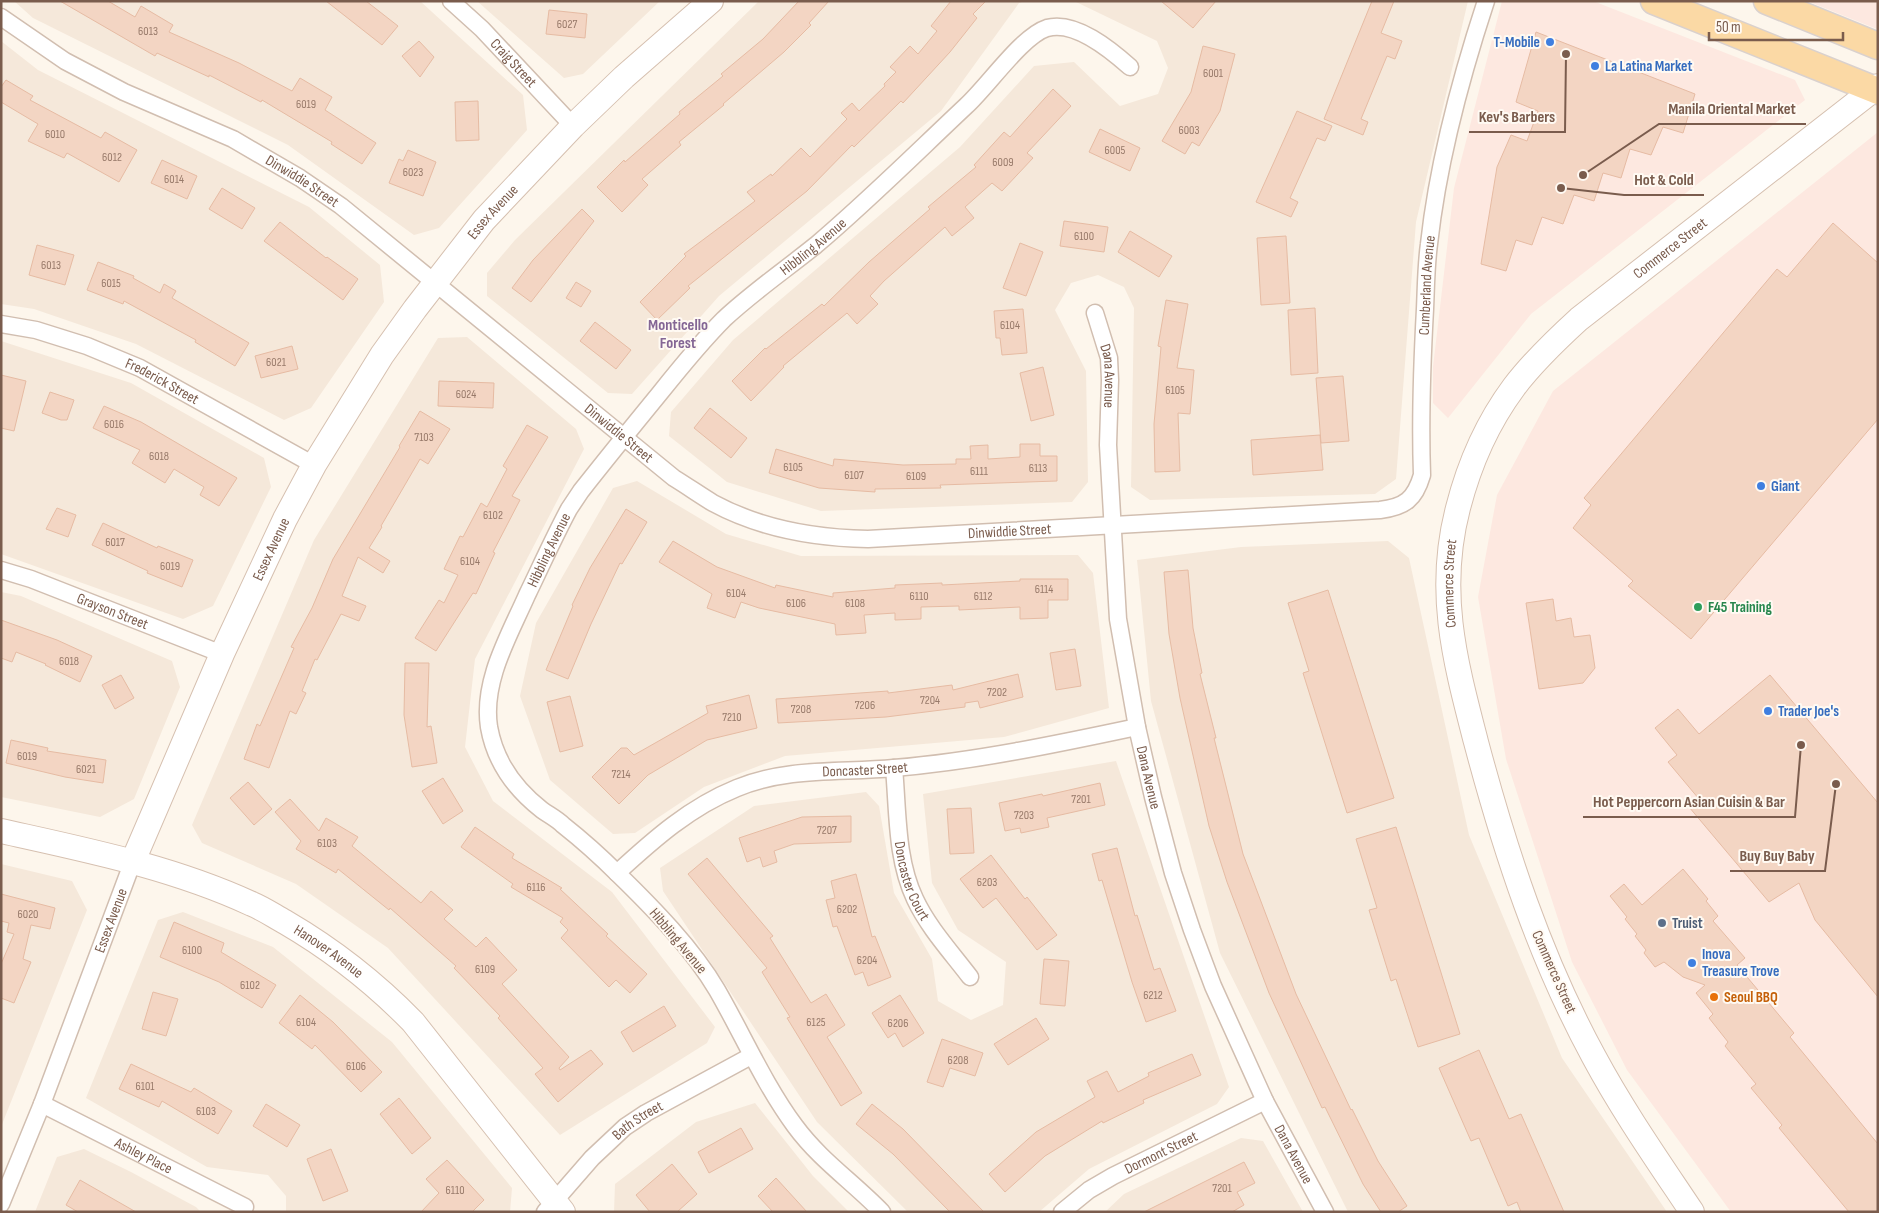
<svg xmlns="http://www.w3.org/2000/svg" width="1879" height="1213" viewBox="0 0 1879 1213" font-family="'Sofia Sans Condensed',sans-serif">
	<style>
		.residential { fill: #f5e8da }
		.commercial { fill: #fde8e0 }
		.building { fill: #f3d5c3; stroke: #e6bba3 }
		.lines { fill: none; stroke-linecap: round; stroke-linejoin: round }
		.street-casing { stroke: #d1beb0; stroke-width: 19 }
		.secondary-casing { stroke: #d6c0b0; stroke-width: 26 }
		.primary-casing { stroke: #dad1cd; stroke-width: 29 }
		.street { stroke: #fff; stroke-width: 16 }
		.secondary { stroke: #fff; stroke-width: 24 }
		.primary { stroke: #fbd9a5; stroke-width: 26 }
		.shop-dot { fill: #3f7fe0; stroke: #fffaf3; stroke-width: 2 }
		.leisure-dot { fill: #2e9e5b; stroke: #fffaf3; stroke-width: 2 }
		.service-dot { fill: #5c6f8a; stroke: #fffaf3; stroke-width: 2 }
		.food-dot { fill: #e8710a; stroke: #fffaf3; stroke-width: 2 }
		.labels { text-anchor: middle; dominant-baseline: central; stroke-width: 4; stroke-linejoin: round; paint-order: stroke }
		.number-label { font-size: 12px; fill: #987a6a }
		.shop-label { font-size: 15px; font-weight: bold; fill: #366cbe; stroke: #fffaf3; text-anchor: start }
		.street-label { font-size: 15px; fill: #7a5c4d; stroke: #fffaf3 }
		.leisure-label { font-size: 15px; font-weight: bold; fill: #27864d; stroke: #fffaf3; text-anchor: start }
		.service-label { font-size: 15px; font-weight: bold; fill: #4e5e75; stroke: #fffaf3; text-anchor: start }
		.food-label { font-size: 15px; font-weight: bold; fill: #c56008; stroke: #fffaf3; text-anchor: start }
		.neighbourhood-label { font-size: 16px; font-weight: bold; fill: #846695; stroke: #fffaf3 }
		.leader { fill: none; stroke: #7a5c4d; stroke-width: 2 }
		.callout-dot { fill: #7a5c4d; stroke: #fffaf3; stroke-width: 2 }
		.callout-label { font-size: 16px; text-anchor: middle; font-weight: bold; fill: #7a5c4d; stroke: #fffaf3; stroke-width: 4; stroke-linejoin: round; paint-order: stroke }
	</style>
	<rect width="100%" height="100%" fill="#fdf6ec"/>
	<path class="residential" d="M14,1H420L523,95L527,130L439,228L414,235L288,145L33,18Z
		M477,1H660L583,74L564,78Z
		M759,1H1025L1019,3L941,111L719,296L632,394L608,393L487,296V273L515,240Z
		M1074,1H1468L1416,222L1396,479L1375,494L1150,500L1131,487L1134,308L1124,287L1098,275L1071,283L1055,310L1086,371L1088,482L1072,502L821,511L727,482L669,436L671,412L733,340L960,147L1034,66L1074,62L1120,106L1158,94L1168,68L1157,41Z
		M1,41L38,70L309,207L380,265L384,302L311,408L284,420L136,344L34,309L1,304Z
		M467,337L576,429L584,449L475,659L465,747L493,801L612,892L715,1027L707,1043L560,1135L388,948L296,884L202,843L192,825L314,540L438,338Z
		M1,341L131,383L264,458L271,487L213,606L183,619L1,554Z
		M637,481L726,534L801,556L1078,555L1093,573L1109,708L1004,737L785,756L704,787L635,833L613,834L550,780L520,696L536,623L613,488Z
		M1388,541L1409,558L1469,835L1562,1058L1667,1212H1348L1220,953L1151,701L1137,560L1241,547Z
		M1,592L21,596L172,661L180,687L134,799L100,817L1,797Z
		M1116,761L1229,1087L1217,1104L1089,1169L1039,1212H908L817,1122L663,891L660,868L754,806L866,792L879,806L894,893L932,959L938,1001L971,1020L1003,1005L1006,962L958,930L932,883L923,794Z
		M1,864L72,881L87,910L1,1127Z
		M183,912L273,947L392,1042L512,1188L510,1212H286V1196L268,1175L207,1167L86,1098L158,920Z
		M755,1103L813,1176L849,1212H614L615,1184L696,1122Z
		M1241,1138L1263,1141L1303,1212H1105L1124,1194Z
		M84,1149L131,1172L196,1207L201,1212H35L57,1157Z"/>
	<path class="commercial" d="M1502,1H1593L1795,80L1805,100L1531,314L1448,418L1433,403V367L1454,188Z
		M1807,1H1878V28L1877,29Z
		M1878,132V1212H1731L1627,1070L1572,962L1506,759L1478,597L1497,495L1553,391Z"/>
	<path class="building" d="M60,1H108L135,17L141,6L173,25L169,32L239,63L292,91L300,78L332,97L325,110L376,143L362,164L331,144L332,142L262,100L261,102L209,75V77L157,53L155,56Z
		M326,1H366L398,26L382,45Z
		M799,1H829L809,23L811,25L784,52L723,104L724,105L679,142L681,145L642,179L648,185L622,212L597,187L624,160L625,162L680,114L679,112L723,76L721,74L763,39Z
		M951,1H986L973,14L977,18L950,52L903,103L901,101L854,147L852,145L807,191L688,286L690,288L657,320L640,302L686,256L684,254L755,201L747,192L771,174L772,176L801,148L810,157L847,119L841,113L852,103L859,111L885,86L884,84L896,72L890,67L910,46L918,54L937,31L931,26Z
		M1161,1H1216L1193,28Z
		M1372,1H1394L1381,33L1402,41L1395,59L1387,56L1361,119L1368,122L1363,135L1324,119Z
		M549,10L587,14L585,38L546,34Z
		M1536,32L1695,94L1683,133L1663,127L1651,155L1630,149L1621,178L1603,173L1594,201L1574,195L1563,224L1542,217L1532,245L1516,240L1506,271L1481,264L1497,167L1511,135L1527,141L1538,111L1516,102Z
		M419,41L434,57L420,77L402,56Z
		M1203,46L1235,54L1220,111L1199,146L1192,142L1185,154L1162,141L1191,92Z
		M6,80L33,96L30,100L101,138L105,132L137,150L119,182L67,153L64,158L28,141L38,124L1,102V87Z
		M1053,89L1071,106L1027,153L1033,158L1002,191L992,183L965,207L974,218L952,236L945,227L884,281L870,296L878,304L857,324L847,313L783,366L784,367L751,401L732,381L765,348L766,349L822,304L824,306L869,262L930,209L928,207L976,167L974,165L1004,132L1010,137Z
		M478,101L479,140L456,141L455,102Z
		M1297,111L1332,126L1325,141L1317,138L1290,198L1298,202L1291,217L1256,202Z
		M1100,129L1140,148L1130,171L1089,152Z
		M408,150L436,162L423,196L389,183L399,159L403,161Z
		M162,160L197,176L187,199L151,183Z
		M222,188L255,208L242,229L209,209Z
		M582,209L594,221L531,302L512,288L533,260Z
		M1064,221L1108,227L1104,252L1060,246Z
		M280,222L326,258L327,257L358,279L343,300L264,241Z
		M1833,223L1878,263V419L1691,639L1628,586L1633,581L1573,528L1591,505L1584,498L1777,269L1787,277Z
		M1130,231L1172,256L1159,277L1118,252Z
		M1286,236L1290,303L1261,305L1257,238Z
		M1020,243L1043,252L1026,296L1003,288Z
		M37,245L74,255L65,285L29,275Z
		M98,262L134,276L133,278L160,293L164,284L176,291L172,298L249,343L235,366L195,342L196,340L124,301L123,304L87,290Z
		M576,282L591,291L581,307L566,298Z
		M1166,300L1188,304L1177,368L1194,370L1190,414L1178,413L1180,471L1155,472L1154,424L1161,347L1158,346Z
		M1315,308L1318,373L1291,375L1288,310Z
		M1023,309L1027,353L1002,355L1000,338H996L994,311Z
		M595,322L631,350L616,369L580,341Z
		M292,346L298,369L261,378L255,356Z
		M1043,367L1054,415L1031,421L1020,373Z
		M1,375L26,381L14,431L1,428Z
		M1343,376L1349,441L1321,443L1316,378Z
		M439,381L494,383L493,408L438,406Z
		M50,392L74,400L67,420H61L42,413Z
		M104,406L141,422L237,478L219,506L200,495L204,487L174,469L165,483L132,463L140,450L93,428Z
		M710,408L747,438L731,458L694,428Z
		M420,411L450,429L428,464L420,459L381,526L382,527L369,548L390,561L383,573L358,557L342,596L366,606L359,621L341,614L317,660L315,659L302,691L306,693L296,714L290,711L269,768L244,759L257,724L260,726L294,648L291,647L312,608L333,559L400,447L399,446Z
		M527,425L548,437L512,496L520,500L493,552L495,553L476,594L473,593L436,651L415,638L439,600L444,603L458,575L444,569L460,536L463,537L481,503L487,507L507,469L503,466Z
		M1320,435L1323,470L1253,475L1251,440Z
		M1020,444H1040V456H1057V481L940,485L941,488L875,489V492L819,488L769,473L776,449L833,466L834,459L903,465L956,464V459H971L970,446L988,445V459L1020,457Z
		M57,508L76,515L68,537L46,529Z
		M626,509L647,522L622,564L620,563L591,624L568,679L546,670L573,606L572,605L590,568Z
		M103,523L157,548L158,546L193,560L182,587L147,573L148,571L92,545Z
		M673,541L717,567L775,588L776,585L833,597V593L895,588V585L942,583V585L1020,581V579H1068V600H1048V618L1020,619V607L959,610V606L921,607V619L895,620V613L864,615L866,633L836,635L835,624L759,608L741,602L735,618L707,608L712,594L659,562Z
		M1188,570L1193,628L1202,673L1200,674L1216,738H1214L1243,854L1296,994L1351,1110L1352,1109L1378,1161L1407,1206L1398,1212H1381L1363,1184L1325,1107L1322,1108L1269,993L1227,882L1209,826L1180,698L1169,634L1164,572Z
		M1328,590L1394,798L1347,813L1303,673L1309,671L1288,603Z
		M1553,599L1556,621L1571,618L1574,637L1590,635L1595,668L1583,683L1539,689L1526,603Z
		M1,620L57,640L92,656L80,682L45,665L46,664L16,652L12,662L1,658Z
		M1075,649L1081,686L1056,690L1050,653Z
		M405,663H429L427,727L431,726L437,763L412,767L404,715Z
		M1018,674L1023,697L980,708L978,701L965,703V707L886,717L778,723L776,699L888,691V693L952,685L953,690Z
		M121,675L134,698L115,709L102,685Z
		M1770,675L1878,803V997L1815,920L1799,883L1769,902L1689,807L1699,799L1668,762L1677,755L1655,728L1678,709L1699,734Z
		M749,695L757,728L707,740L648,775L619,804L592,777L621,748H627L634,755L708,713L706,706Z
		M570,696L583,746L560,752L547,702Z
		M11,740L48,748L47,751L106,760L103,783L65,777L6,763Z
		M443,778L463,811L443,824L422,791Z
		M248,782L272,809L254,825L230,798Z
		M1100,783L1105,805L1047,818L1049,827L1021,833L1020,828L1005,831L999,803L1042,794L1043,796Z
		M290,799L319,831L326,818L358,837L352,846L421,903L431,891L453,910L444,919L476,947L486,937L517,970L502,984L569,1057L559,1068L560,1070L591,1050L603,1064L558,1102L535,1074L543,1068L498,1018L500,1016L454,968L456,966L390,908L389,910L338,869L336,873L296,849L301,841L275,812Z
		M971,808L974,853L950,854L947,809Z
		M851,816V842L794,844L774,851L777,862L763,867L760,857L747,862L739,838L802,817Z
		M475,827L514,854L512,858L562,888L560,889L608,934L606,936L647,974L630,993L616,980L609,987L561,938L568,930L560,922L563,918L511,887L513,884L461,847Z
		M1396,827L1460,1034L1418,1047L1396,979L1391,981L1369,910L1377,908L1356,839Z
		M1117,848L1135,916L1137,915L1154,970L1160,968L1176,1011L1146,1022L1132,982L1102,880L1099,881L1092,854Z
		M991,855L1025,899L1027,897L1057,935L1037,950L996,898L983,908L960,879Z
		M707,858L773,936L770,938L811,1003L826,994L845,1025L827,1037L862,1093L841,1106L787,1018L790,1017L762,972L767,968L688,874Z
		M1683,869L1708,899L1706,901L1718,916L1713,921L1745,958L1737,965L1794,1033L1790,1037L1878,1144V1212H1849L1779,1128L1782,1125L1751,1088L1756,1084L1725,1046L1728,1042L1709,1018L1713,1014L1696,993L1705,985L1683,977L1664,962L1655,967L1644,953L1646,950L1635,936L1637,934L1625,919L1627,917L1610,896L1624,884L1642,905Z
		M856,874L872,937L875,936L891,977L868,986L863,972L855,975L837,926L833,927L826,900L835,898L831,881Z
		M1,894L55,908L50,929L31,925L23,959L31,962L14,1003L1,998V964L14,934L7,932L9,923L1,921Z
		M174,922L224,943L221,952L276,985L262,1008L219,982L160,957Z
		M1044,959L1069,961L1065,1006L1040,1004Z
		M153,992L178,999L166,1036L142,1029Z
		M300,995L333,1022L382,1072L361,1092L315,1045L312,1049L279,1023Z
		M900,995L924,1033L903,1047L895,1033L888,1038L872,1013Z
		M664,1006L676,1026L633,1052L621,1032Z
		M1036,1018L1049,1039L1008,1065L994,1044Z
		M942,1039L983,1053L975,1076L950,1068L943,1087L927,1082Z
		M1479,1050L1509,1119L1521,1114L1564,1212H1521L1517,1202L1508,1206L1479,1138L1471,1141L1439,1068Z
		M1192,1054L1201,1075L1143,1100L1144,1103L1103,1123L1102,1121L1045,1156L1005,1192L989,1174L1036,1132L1095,1097L1087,1081L1107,1071L1118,1092L1149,1076L1148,1073Z
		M131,1064L191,1092L194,1088L232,1111L218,1134L162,1101L159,1107L119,1089Z
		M399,1098L431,1138L412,1154L380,1114Z
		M266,1104L300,1125L287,1147L253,1126Z
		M872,1104L903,1129L984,1212H950L893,1154L856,1124Z
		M741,1128L753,1149L709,1173L698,1152Z
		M331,1149L348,1191L323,1201L307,1159Z
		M447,1160L484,1200L472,1212H421L439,1193L426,1179Z
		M1244,1162L1255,1183L1237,1192L1244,1205L1232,1212H1144Z
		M672,1164L697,1194L677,1212H650L636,1195Z
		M776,1178L807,1212H773L758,1196Z
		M80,1180L136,1212H78L66,1205Z"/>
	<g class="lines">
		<defs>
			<g id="street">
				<path id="s1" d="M451,1L482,29L573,126"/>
				<path id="s2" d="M1,17L65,61L124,92L233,139L300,178L341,206L674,478C687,486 700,495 713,503C761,529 815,538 868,539L1380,510C1405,507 1415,499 1422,475C1420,420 1422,364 1425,309C1426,287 1426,266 1429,244C1438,162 1460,80 1486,1"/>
				<path id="s3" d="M1095,313L1109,358L1110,380L1108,445L1118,619L1137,727L1153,797L1173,873L1192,930L1213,986L1265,1101L1325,1212"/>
				<path id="s4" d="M1,324L36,330L87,346L140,368L314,465"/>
				<path id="s5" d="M1,570L31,579L222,654"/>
				<path id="s6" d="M894,768C898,812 896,859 915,899C928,927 951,952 970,977"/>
				<path id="s7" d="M617,873C654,839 690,807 737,788C788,767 841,773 894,768C976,761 1057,744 1137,727"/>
				<path id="s8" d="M42,1104L245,1207"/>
				<path id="s9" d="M1,1204L42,1104L133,861"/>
				<path id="s10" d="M545,1212L592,1158L625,1127L646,1113L751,1056"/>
				<path id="s11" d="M882,1212C853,1182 820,1160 795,1126C764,1084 743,1035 717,990C693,949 653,908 618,874C601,857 582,840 563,825C557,819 549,815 542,810C515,789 495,761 489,727C482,681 509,636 527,595C541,566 554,537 569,509L581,491C607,458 633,426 660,393C680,368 701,342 724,319C753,292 785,270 816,245C868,201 916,153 966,106C988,86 1022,36 1047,28C1075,20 1111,50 1130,67"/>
				<path id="s12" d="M1062,1212L1089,1190L1113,1176L1265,1101"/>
			</g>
			<g id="secondary">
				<path id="s13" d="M1,831C86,850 172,867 252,904C264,909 274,916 285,922C333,950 375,983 413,1022L563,1212"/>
				<path id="s14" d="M133,861L222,654L285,519L314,465L382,355L415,309L484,220L573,126L624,77L711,1"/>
				<path id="s15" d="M1692,1212C1658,1161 1623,1111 1594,1057C1540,958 1505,851 1476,742C1455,661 1436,592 1458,508C1469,465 1488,422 1514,387C1533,362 1556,340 1579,319L1878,86"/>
			</g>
			<path id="primary" d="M1654,1L1878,91
				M1767,1L1878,46"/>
		</defs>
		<use href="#street" class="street-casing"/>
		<use href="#secondary" class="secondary-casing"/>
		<use href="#primary" class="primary-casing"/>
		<use href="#street" class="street"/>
		<use href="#secondary" class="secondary"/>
		<use href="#primary" class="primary"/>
	</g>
	<g class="shop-dot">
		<circle cx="1550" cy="42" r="5"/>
		<circle cx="1595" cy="66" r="5"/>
		<circle cx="1761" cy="486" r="5"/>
		<circle cx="1768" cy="711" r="5"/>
		<circle cx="1692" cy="963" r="5"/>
	</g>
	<circle class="leisure-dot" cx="1698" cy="607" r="5"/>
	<circle class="service-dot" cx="1662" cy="923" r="5"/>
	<circle class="food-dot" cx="1714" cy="997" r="5"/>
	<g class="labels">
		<g class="number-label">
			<text x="567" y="24">6027</text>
			<text x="148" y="31">6013</text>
			<text x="1213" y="73">6001</text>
			<text x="306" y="104">6019</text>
			<text x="1189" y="130">6003</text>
			<text x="55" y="134">6010</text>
			<text x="1115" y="150">6005</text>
			<text x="112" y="157">6012</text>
			<text x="1003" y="162">6009</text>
			<text x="413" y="172">6023</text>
			<text x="174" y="179">6014</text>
			<text x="1084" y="236">6100</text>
			<text x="51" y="265">6013</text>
			<text x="111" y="283">6015</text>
			<text x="1010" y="325">6104</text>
			<text x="276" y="362">6021</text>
			<text x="1175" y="390">6105</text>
			<text x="466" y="394">6024</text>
			<text x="114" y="424">6016</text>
			<text x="424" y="437">7103</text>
			<text x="159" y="456">6018</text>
			<text x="793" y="467">6105</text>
			<text x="1038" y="468">6113</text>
			<text x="979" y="471">6111</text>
			<text x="854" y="475">6107</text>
			<text x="916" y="476">6109</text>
			<text x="493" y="515">6102</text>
			<text x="115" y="542">6017</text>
			<text x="470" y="561">6104</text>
			<text x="170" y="566">6019</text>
			<text x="1044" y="589">6114</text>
			<text x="736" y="593">6104</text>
			<text x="919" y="596">6110</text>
			<text x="983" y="596">6112</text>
			<text x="796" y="603">6106</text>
			<text x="855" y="603">6108</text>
			<text x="69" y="661">6018</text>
			<text x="997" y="692">7202</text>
			<text x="930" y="700">7204</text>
			<text x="865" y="705">7206</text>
			<text x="801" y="709">7208</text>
			<text x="732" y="717">7210</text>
			<text x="27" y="756">6019</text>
			<text x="86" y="769">6021</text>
			<text x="621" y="774">7214</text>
			<text x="1081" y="799">7201</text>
			<text x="1024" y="815">7203</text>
			<text x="827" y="830">7207</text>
			<text x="327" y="843">6103</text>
			<text x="987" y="882">6203</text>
			<text x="536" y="887">6116</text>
			<text x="847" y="909">6202</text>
			<text x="28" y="914">6020</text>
			<text x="192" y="950">6100</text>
			<text x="867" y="960">6204</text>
			<text x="485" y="969">6109</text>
			<text x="250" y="985">6102</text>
			<text x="1153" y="995">6212</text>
			<text x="306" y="1022">6104</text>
			<text x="816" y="1022">6125</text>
			<text x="898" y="1023">6206</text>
			<text x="958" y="1060">6208</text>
			<text x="356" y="1066">6106</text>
			<text x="145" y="1086">6101</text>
			<text x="206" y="1111">6103</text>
			<text x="1222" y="1188">7201</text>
			<text x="455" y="1190">6110</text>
		</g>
		<g class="shop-label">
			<text x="1540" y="42" text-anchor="end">T-Mobile</text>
			<text x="1605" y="66">La Latina Market</text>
			<text x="1771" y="486">Giant</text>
			<text x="1778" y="711">Trader Joe's</text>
			<text x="1702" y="954">Inova<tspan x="1702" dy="17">Treasure Trove</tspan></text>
		</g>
		<g class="street-label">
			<text stroke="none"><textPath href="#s1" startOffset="88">Craig Street</textPath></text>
			<text stroke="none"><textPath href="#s2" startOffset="344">Dinwiddie Street</textPath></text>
			<text stroke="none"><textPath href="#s14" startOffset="746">Essex Avenue</textPath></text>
			<text stroke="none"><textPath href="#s11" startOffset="1228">Hibbling Avenue</textPath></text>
			<text stroke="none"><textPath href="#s15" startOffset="1102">Commerce Street</textPath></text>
			<text stroke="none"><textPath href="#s2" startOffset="1789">Cumberland Avenue</textPath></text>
			<text stroke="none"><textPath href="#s3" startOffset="65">Dana Avenue</textPath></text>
			<text stroke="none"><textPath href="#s4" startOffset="172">Frederick Street</textPath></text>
			<text stroke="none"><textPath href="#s2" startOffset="749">Dinwiddie Street</textPath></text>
			<text stroke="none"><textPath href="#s2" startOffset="1169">Dinwiddie Street</textPath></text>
			<text stroke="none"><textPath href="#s14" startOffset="341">Essex Avenue</textPath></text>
			<text stroke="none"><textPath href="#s11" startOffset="822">Hibbling Avenue</textPath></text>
			<text stroke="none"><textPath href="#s15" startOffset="682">Commerce Street</textPath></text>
			<text stroke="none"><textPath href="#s5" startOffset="119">Grayson Street</textPath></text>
			<text stroke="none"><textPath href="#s7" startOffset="278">Doncaster Street</textPath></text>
			<text stroke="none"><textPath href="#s3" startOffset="470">Dana Avenue</textPath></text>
			<text stroke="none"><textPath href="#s6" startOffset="115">Doncaster Court</textPath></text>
			<text stroke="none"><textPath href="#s9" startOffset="304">Essex Avenue</textPath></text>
			<text transform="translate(678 941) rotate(50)">Hibbling Avenue</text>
			<text stroke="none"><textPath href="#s13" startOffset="352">Hanover Avenue</textPath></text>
			<text transform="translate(1554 972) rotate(66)">Commerce Street</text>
			<text stroke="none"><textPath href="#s10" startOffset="131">Bath Street</textPath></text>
			<text stroke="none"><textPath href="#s12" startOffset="116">Dormont Street</textPath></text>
			<text stroke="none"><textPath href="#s3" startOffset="875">Dana Avenue</textPath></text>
			<text stroke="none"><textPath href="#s8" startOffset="114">Ashley Place</textPath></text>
		</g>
		<g class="leisure-label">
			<text x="1708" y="607">F45 Training</text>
		</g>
		<g class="service-label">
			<text x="1672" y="923">Truist</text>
		</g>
		<g class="food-label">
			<text x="1724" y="997">Seoul BBQ</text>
		</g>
		<g class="neighbourhood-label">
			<text x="678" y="325">Monticello<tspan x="678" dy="18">Forest</tspan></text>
		</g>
	</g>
	<path class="leader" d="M1583 175L1659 124H1806M1566 54L1565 132H1469M1561 188L1624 195H1704M1801 745L1795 817H1583M1836 784L1825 871H1730"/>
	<g class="callout-dot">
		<circle cx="1583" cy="175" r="5"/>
		<circle cx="1566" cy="54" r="5"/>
		<circle cx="1561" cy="188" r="5"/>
		<circle cx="1801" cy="745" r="5"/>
		<circle cx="1836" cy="784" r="5"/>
	</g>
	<g class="callout-label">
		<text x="1732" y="114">Manila Oriental Market</text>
		<text x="1517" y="122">Kev's Barbers</text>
		<text x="1664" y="185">Hot &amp; Cold</text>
		<text x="1689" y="807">Hot Peppercorn Asian Cuisin &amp; Bar</text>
		<text x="1777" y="861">Buy Buy Baby</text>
	</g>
	<rect width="1879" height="1213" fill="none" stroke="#7a5c4d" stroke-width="5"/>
	<path d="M1709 32v8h134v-8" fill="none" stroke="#7a5c4d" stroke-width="2.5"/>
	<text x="1716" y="32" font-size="15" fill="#7a5c4d" stroke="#fffaf3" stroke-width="4" paint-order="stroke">50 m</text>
</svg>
